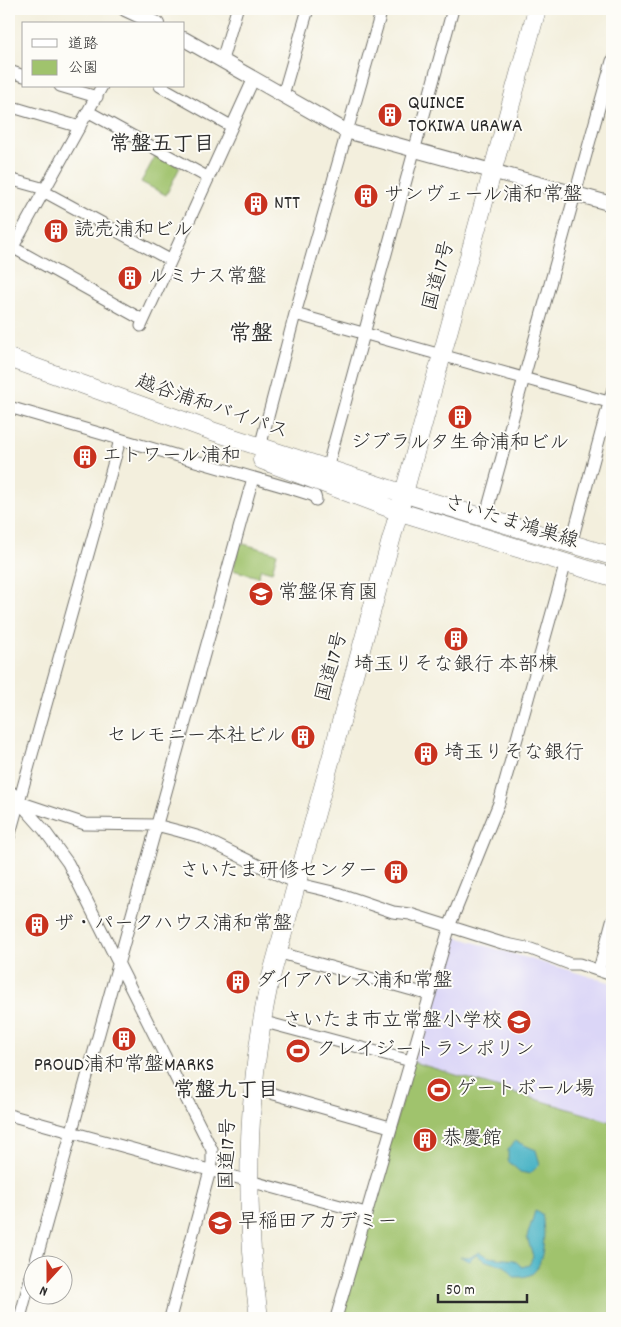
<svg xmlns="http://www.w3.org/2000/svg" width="621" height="1327" viewBox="0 0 621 1327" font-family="Dekko,'Klee One',sans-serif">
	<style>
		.built { fill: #dbd6f7 }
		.green { fill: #a0c36d; stroke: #66774c }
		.water { fill: #47b2c5; stroke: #396e78 }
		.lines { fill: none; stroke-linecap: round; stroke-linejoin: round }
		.minor-casing { stroke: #717069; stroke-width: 13 }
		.tertiary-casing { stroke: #717069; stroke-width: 16 }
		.primary-casing { stroke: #717069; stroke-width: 19 }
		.trunk-casing { stroke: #717069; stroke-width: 19 }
		.minor { stroke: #fff; stroke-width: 11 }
		.tertiary { stroke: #fff; stroke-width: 14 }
		.primary { stroke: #fff; stroke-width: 18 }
		.trunk { stroke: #fff; stroke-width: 18 }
		.labels { text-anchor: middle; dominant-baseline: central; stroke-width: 4; stroke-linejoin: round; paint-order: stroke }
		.poi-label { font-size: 20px; fill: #2b2b2b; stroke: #fdfcf7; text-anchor: start }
		.street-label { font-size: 20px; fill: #2b2b2b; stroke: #fdfcf7 }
		.neighbourhood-label { font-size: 21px; font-weight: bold; fill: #2b2b2b; stroke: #fdfcf7 }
		.quarter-label { font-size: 22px; font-weight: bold; fill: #2b2b2b; stroke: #fdfcf7 }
	</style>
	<rect width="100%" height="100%" fill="#fdfcf7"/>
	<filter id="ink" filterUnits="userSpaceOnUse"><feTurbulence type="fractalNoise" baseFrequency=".02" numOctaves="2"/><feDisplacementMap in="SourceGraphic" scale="10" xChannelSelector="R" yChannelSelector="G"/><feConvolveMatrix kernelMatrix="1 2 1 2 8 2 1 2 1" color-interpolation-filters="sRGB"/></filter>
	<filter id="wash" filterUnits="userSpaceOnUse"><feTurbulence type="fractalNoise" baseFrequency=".0096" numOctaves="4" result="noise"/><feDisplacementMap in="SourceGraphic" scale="20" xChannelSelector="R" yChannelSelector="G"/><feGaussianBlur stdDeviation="1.12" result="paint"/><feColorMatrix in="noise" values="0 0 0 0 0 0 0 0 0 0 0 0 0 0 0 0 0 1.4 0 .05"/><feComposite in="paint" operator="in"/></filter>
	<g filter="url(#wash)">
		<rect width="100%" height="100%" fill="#f3efdd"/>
		<path class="built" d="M456,937L612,983V1122L413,1062L450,939Z"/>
		<path class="green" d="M156,155L180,167L166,195L141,182Z
			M240,543L277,553L272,572L261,569L258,577L233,570Z
			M413,1062L612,1122V1318H339Z"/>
		<path class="water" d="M515,1141L536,1150L540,1164L530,1174L520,1172L508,1161V1150Z
			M535,1211L542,1214C545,1229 546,1267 530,1275C526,1277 519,1277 514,1277C504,1262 503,1266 487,1261C482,1260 481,1257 476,1255L469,1261L460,1257L469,1258L479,1252L488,1257L514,1260L522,1267L529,1265L533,1257L527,1237Z"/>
	</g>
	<g filter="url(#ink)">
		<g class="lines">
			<defs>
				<path id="minor" d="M222,60L237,9
					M9,71L24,76
					M60,86L97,97
					M160,86L231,126
					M283,95L308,9
					M9,106L80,127
					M89,112L207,177
					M9,179L45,189
					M43,191L170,260
					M12,247L143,320
					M9,254L102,86
					M295,314L612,403
					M141,326L254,78
					M9,407L296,490L315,496L316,500
					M260,447L295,314L382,9
					M327,469L453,9
					M485,518L612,61
					M571,544L612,392
					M19,802L85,824L156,825L179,831L200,837L295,883L337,893L393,912L410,914L502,943L531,949L570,964H579L612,975
					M20,803L44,830L68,863L212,1150V1163L170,1318
					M9,837L120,440
					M277,952L430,995
					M599,970L612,921
					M261,1021L411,1061
					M253,1088L390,1127
					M9,1115L366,1213
					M35,1264L253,478
					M20,1318L32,1272
					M336,1318L451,922L499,803L566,562"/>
				<path id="tertiary" d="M125,9L157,24
					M184,39L346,131L612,204
					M9,792L19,802"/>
				<path id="primary" d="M402,493L612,556
					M397,511L612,577"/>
				<path id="trunk" d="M9,358L212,431L402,493
					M262,460L397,511
					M259,1318C244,1207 246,1094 269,984L537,9"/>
			</defs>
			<use href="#minor" class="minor-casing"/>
			<use href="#tertiary" class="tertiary-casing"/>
			<use href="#primary" class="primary-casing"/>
			<use href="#trunk" class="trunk-casing"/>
			<use href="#minor" class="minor"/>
			<use href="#tertiary" class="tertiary"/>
			<use href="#primary" class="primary"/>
			<use href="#trunk" class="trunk"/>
		</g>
	</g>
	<defs>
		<symbol id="building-disc" viewBox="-11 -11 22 22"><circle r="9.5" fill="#c8321e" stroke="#fdfcf7"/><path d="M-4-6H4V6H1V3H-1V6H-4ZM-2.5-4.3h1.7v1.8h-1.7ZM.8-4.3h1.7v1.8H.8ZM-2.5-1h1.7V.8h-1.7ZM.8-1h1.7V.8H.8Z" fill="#fff"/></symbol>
		<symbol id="school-disc" viewBox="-11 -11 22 22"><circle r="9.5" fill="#c8321e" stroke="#fdfcf7"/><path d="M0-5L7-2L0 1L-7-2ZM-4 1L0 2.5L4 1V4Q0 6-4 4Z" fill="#fff"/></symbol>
		<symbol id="stadium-disc" viewBox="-11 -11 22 22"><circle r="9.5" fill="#c8321e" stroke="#fdfcf7"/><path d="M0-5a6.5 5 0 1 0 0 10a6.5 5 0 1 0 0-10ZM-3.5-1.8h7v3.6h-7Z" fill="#fff"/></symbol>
	</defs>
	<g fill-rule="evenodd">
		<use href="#building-disc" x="376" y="101" width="28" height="28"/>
		<use href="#building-disc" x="352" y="182" width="28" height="28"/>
		<use href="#building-disc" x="242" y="190" width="28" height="28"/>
		<use href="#building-disc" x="42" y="217" width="28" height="28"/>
		<use href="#building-disc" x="116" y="264" width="28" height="28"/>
		<use href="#building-disc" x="446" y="403" width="28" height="28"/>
		<use href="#building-disc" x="71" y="443" width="28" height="28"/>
		<use href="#school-disc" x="247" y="580" width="28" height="28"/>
		<use href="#building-disc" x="442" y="625" width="28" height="28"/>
		<use href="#building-disc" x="289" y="723" width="28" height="28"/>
		<use href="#building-disc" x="412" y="740" width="28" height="28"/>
		<use href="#building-disc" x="382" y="858" width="28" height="28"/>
		<use href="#building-disc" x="23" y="911" width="28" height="28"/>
		<use href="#building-disc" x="224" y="968" width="28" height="28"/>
		<use href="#school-disc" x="505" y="1008" width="28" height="28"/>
		<use href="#building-disc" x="110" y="1025" width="28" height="28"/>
		<use href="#stadium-disc" x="284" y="1037" width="28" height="28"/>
		<use href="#stadium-disc" x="425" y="1076" width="28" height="28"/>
		<use href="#building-disc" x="411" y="1126" width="28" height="28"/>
		<use href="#school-disc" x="206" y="1209" width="28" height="28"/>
	</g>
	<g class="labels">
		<g class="poi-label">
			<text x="408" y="104">QUINCE<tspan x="408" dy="23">TOKIWA URAWA</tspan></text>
			<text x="384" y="196">サンヴェール浦和常盤</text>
			<text x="274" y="204">NTT</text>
			<text x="74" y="231">読売浦和ビル</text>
			<text x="148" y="278">ルミナス常盤</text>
			<text x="460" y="444" text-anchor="middle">ジブラルタ生命浦和ビル</text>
			<text x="102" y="457">エトワール浦和</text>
			<text x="278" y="594">常盤保育園</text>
			<text x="456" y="666" text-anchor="middle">埼玉りそな銀行 本部棟</text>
			<text x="286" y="737" text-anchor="end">セレモニー本社ビル</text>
			<text x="444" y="754">埼玉りそな銀行</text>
			<text x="378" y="872" text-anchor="end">さいたま研修センター</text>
			<text x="54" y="925">ザ・パークハウス浦和常盤</text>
			<text x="256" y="982">ダイアパレス浦和常盤</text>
			<text x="502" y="1022" text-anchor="end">さいたま市立常盤小学校</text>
			<text x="316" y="1051">クレイジートランポリン</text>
			<text x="124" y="1066" text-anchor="middle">PROUD浦和常盤MARKS</text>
			<text x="456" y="1090">ゲートボール場</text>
			<text x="442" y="1140">恭慶館</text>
			<text x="238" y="1223">早稲田アカデミー</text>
		</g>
		<g class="street-label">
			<text transform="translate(440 276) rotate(-75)">国道17号</text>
			<text transform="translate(212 408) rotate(19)">越谷浦和バイパス</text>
			<text transform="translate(511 523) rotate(17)">さいたま鴻巣線</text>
			<text transform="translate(333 667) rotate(-75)">国道17号</text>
			<text transform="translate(229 1154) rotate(-89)">国道17号</text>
		</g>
		<g class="neighbourhood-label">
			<text x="162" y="146">常盤五丁目</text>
			<text x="226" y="1092">常盤九丁目</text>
		</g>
		<g class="quarter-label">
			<text x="251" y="335">常盤</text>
		</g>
	</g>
	<rect width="621" height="1327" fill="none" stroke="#fdfcf7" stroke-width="30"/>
	<rect x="22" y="22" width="162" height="65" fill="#fdfcf7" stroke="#a9a8a5"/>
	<rect x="32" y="39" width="25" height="8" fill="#ffffff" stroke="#a9a8a5"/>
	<text x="68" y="48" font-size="15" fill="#2b2b2b">道路</text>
	<rect x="32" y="60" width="25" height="15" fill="#a0c36d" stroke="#a9a8a5"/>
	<text x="68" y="72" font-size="15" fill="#2b2b2b">公園</text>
	<g transform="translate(48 1280) rotate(201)"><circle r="24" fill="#fdfcf7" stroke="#a9a8a5"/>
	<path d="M0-4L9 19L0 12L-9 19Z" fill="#c8321e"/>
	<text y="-8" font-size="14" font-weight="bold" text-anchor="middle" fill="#2b2b2b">N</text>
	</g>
	<path d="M438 1294v8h89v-8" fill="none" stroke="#2b2b2b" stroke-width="2.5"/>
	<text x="446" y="1294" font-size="15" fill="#2b2b2b" stroke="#fdfcf7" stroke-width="4" paint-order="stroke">50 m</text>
</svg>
